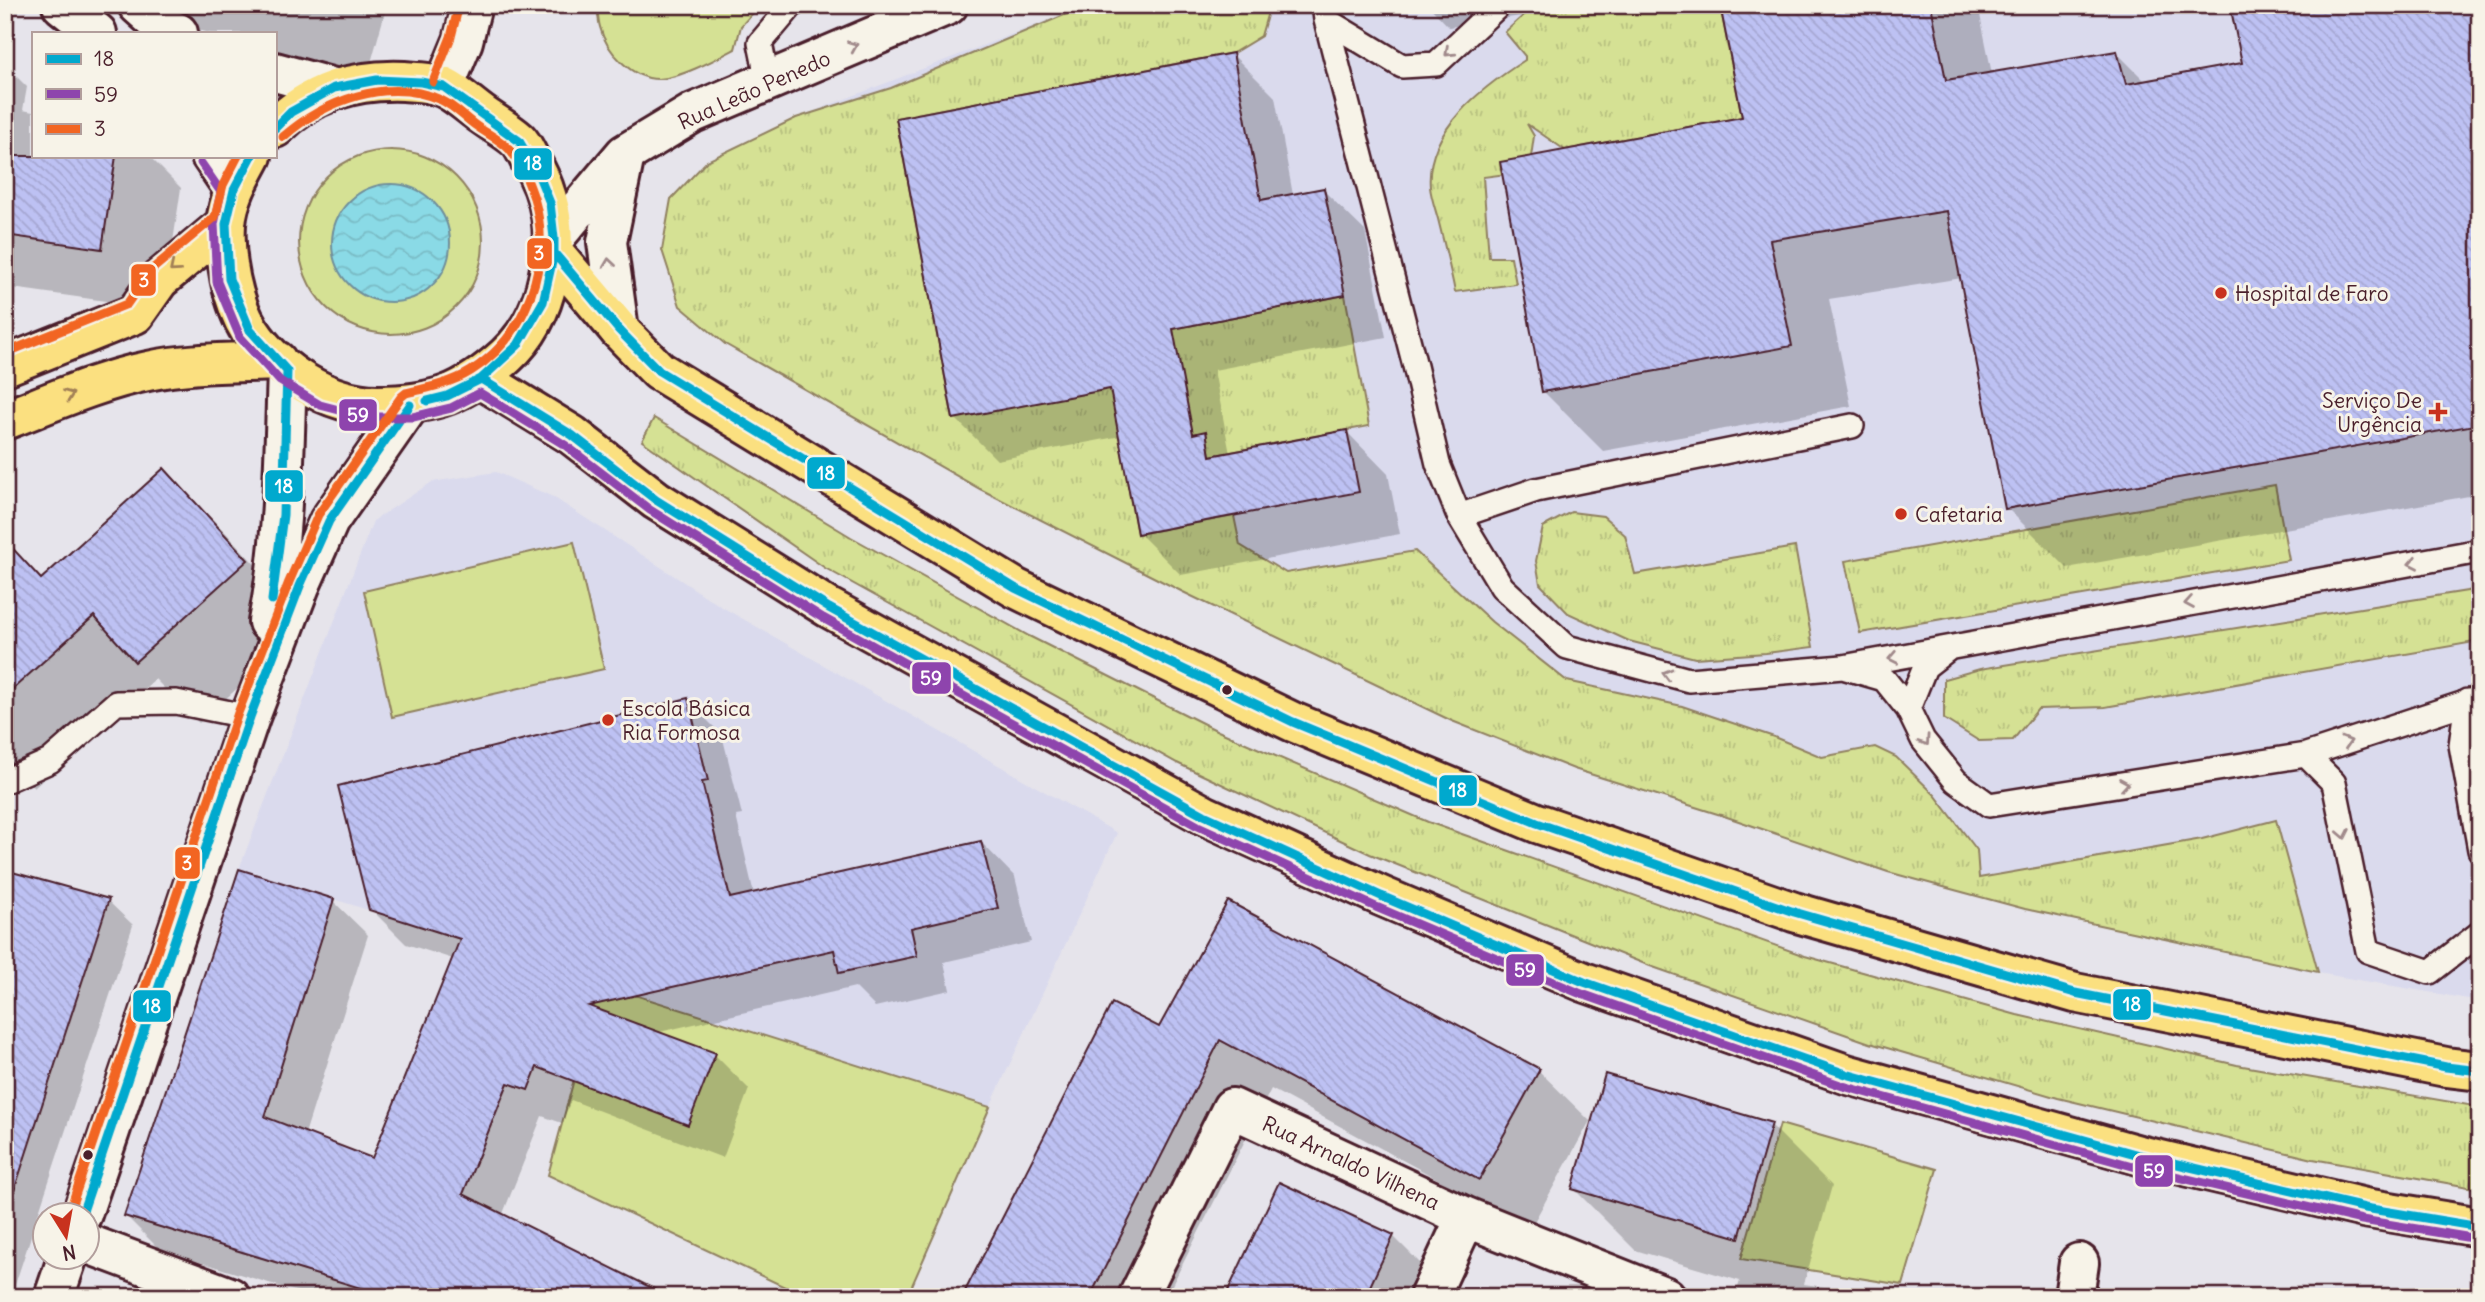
<svg xmlns="http://www.w3.org/2000/svg" width="2485" height="1302" viewBox="0 0 2485 1302" font-family="Delius,sans-serif">
	<style>
		.built { fill: #dadaed }
		.green { fill: #d5e194; stroke: #908060; stroke-width: 2 }
		.park { fill: url(#park-tufts); stroke: #908060; stroke-width: 2 }
		.water { fill: url(#water-waves); stroke: #708f9b; stroke-width: 2 }
		.shadow { fill: #0003 }
		.building { fill: url(#building-back-hatch); stroke: #4a1f2b; stroke-width: 2 }
		.lines { fill: none; stroke-linecap: round; stroke-linejoin: round }
		.service-casing { stroke: #4a1f2b; stroke-width: 28 }
		.minor-casing { stroke: #4a1f2b; stroke-width: 44 }
		.tertiary-casing { stroke: #4a1f2b; stroke-width: 44 }
		.secondary-casing { stroke: #4a1f2b; stroke-width: 44 }
		.primary-casing { stroke: #4a1f2b; stroke-width: 44 }
		.service { stroke: #f7f3e8; stroke-width: 23 }
		.minor { stroke: #f7f3e8; stroke-width: 38 }
		.tertiary { stroke: #f7f3e8; stroke-width: 38 }
		.secondary { stroke: #f7f3e8; stroke-width: 38 }
		.primary { stroke: #fbe080; stroke-width: 38 }
		.bus-1-casing { stroke: #f7f3e8; stroke-width: 14 }
		.bus-2-casing { stroke: #f7f3e8; stroke-width: 14 }
		.bus-3-casing { stroke: #f7f3e8; stroke-width: 14 }
		.bus-1 { stroke: #00a9ce; stroke-width: 9 }
		.bus-2 { stroke: #8e44ad; stroke-width: 9 }
		.bus-3 { stroke: #f26522; stroke-width: 9 }
		.oneway { stroke: #a0898a }
		.oneway2 { stroke: #a28056 }
		.poi-dot { fill: #c8321e; stroke: #f7f3e8; stroke-width: 2.5 }
		.bus-dot { fill: #4a1f2b; stroke: #f7f3e8; stroke-width: 2.5 }
		.labels { text-anchor: middle; dominant-baseline: central; stroke-width: 6; stroke-linejoin: round; paint-order: stroke }
		.street-label { font-size: 21px; fill: #4a1f2b; stroke: #f7f3e8 }
		.poi-label { font-size: 21px; fill: #4a1f2b; stroke: #f7f3e8; text-anchor: start }
		.line-badge { stroke: #f7f3e8; stroke-width: 2.5 }
		.badge-label { font-size: 19px; text-anchor: middle; font-weight: bold; fill: #fff }
	</style>
	<defs>
		<pattern id="park-tufts" width="24" height="20" patternUnits="userSpaceOnUse" patternTransform="scale(1.75)"><rect width="24" height="20" fill="#d5e194"/><path d="M3 7l-1-3M5 7V3M7 7l1-3M15 17l-1-3M17 17v-4M19 17l1-3" fill="none" stroke="#b8c180"/></pattern>
		<pattern id="water-waves" width="16" height="10" patternUnits="userSpaceOnUse" patternTransform="scale(1.75)"><rect width="16" height="10" fill="#8adae6"/><path d="M0 5q4-4 8 0t8 0" fill="none" stroke="#79bbc5"/></pattern>
		<pattern id="building-back-hatch" width="6" height="6" patternUnits="userSpaceOnUse" patternTransform="scale(1.75)"><rect width="6" height="6" fill="#bdc1f3"/><path d="M-1 5l2 2M0 0l6 6M5-1l2 2" fill="none" stroke="#a4a5d0"/></pattern>
	</defs>
	<rect width="100%" height="100%" fill="#e6e4eb"/>
	<filter id="ink" filterUnits="userSpaceOnUse"><feTurbulence type="fractalNoise" baseFrequency=".0143" numOctaves="2"/><feDisplacementMap in="SourceGraphic" scale="14" xChannelSelector="R" yChannelSelector="G"/><feConvolveMatrix kernelMatrix="1 2 1 2 8 2 1 2 1" color-interpolation-filters="sRGB"/></filter>
	<g filter="url(#ink)">
		<path class="built" d="M1087,5H2480V1001L2301,970L1888,872L1724,816L1574,769L1452,721L1357,676L680,306L662,250L671,199L707,161L796,118Z
			M496,472L553,497L722,607L1117,833L990,1107L239,869L373,521L432,482Z"/>
		<path class="green" d="M597,5H760L741,26L735,49C716,59 679,79 658,79C632,79 606,51 600,27C598,20 598,12 597,5Z
			M299 242a92 92 0 1 1 184 0a92 92 0 1 1-184 0Z
			M574,542L604,669L392,717L364,591Z
			M600,984L990,1107L907,1297H806L548,1175Z
			M1780,1124L1937,1169L1903,1285L1741,1259Z"/>
		<path class="park" d="M1088,5H1270L1261,36L1233,53L896,118L953,419L1173,329L1345,295L1369,426L1210,456L1206,432L1121,447L1137,534L1234,516L1240,545L1286,573L1415,551L1492,622L1567,681L1682,706L1774,737L1822,757L1875,747L1896,757L1935,795L1977,850L1979,878L2202,839L2276,820L2318,972L2025,909L1888,872L1724,816L1574,769L1452,721L1183,592L980,489L725,344L680,306L662,250L671,199L707,161L796,118L891,88Z
			M1535,5H1720L1742,117L1565,150L1527,124L1534,136L1529,171L1483,177L1489,257H1511L1516,284L1455,292C1450,267 1444,243 1438,219C1435,208 1431,197 1430,187C1425,130 1483,87 1525,60V56L1505,32Z
			M654,418L851,537L1029,636L1218,731L1428,822L1805,956L2017,1015L2237,1065L2480,1107V1189L2313,1159L2058,1098L1870,1043L1650,966L1370,854L1177,763L825,568L642,441Z
			M2275,485L2289,560L1860,633L1845,561Z
			M1571,512L1603,516L1625,535L1635,574L1795,547L1813,647L1766,653L1695,658L1629,641L1568,613L1540,584L1536,561L1543,527Z
			M2480,589V641L2105,707L2038,709L2013,740L1979,741L1944,719V679L1980,669Z"/>
		<path class="water" d="M332 243a59 59 0 1 1 118 0a59 59 0 1 1-118 0Z"/>
		<path class="shadow" d="M174,5H387L367,77L275,51V33H210L198,30Z
			M1428,5H1579L1580,7L1449,27Z
			M1722,5H1978L1992,74L2117,53L2146,82L2245,65L2480,5V494L2067,568L2007,508L1962,278L1829,299L1851,406L1603,451L1543,391L1744,119Z
			M1233,55L1275,97L1293,195L1323,190L1365,231L1386,337L1214,370L1230,454L1347,432L1388,474L1400,534L1181,575L1139,533L1121,436L997,460L955,418Z
			M5,65L27,87L23,110L33,112V156H149L181,188L163,309L5,287Z
			M164,471L226,533L309,623L199,723L155,679L34,788L5,760V542L43,580Z
			M687,700L722,735L742,815L736,816L754,894L981,842L1015,877L1031,942L944,962L950,990L875,1007L855,987L655,1033L715,1055L749,1089L723,1158L571,1100L562,1123L542,1116L502,1216L665,1297H315L160,1250L126,1216L333,901L368,935L305,1134L373,1161L453,959L406,944L371,909Z
			M5,872L108,901L133,925L11,1297H5Z
			M1229,903L1539,1071L1590,1121L1530,1229L1271,1089L1166,1297H964L1160,1029Z
			M1771,1125L1832,1186L1804,1284L1892,1297H1735L1740,1281L1635,1250L1574,1189Z
			M1393,1236L1436,1279L1428,1297H1227Z"/>
		<path class="building" d="M1720,5H1931L1946,80L2117,51L2126,84L2242,63L2230,5H2480V424L2005,509L1947,211L1770,240L1792,346L1542,392L1500,162L1742,117Z
			M1233,53L1261,200L1324,188L1345,295L1173,329L1193,434L1206,431L1210,456L1347,430L1359,492L1137,534L1110,389L953,419L896,118Z
			M5,156H116L102,249L5,235Z
			M164,468L248,560L135,662L94,616L5,696V540L41,579Z
			M688,698L708,781L702,782L730,898L981,841L998,908L911,928L917,956L839,973L834,950L589,1006L716,1053L688,1125L537,1067L528,1090L508,1083L463,1194L670,1297H390L124,1216L239,869L334,899L265,1117L372,1158L460,939L369,910L338,786Z
			M5,870L109,899L14,1191L5,1190Z
			M1228,901L1540,1069L1479,1180L1220,1040L1090,1297H962L1112,1003L1159,1027Z
			M1605,1074L1772,1123L1739,1238L1572,1189Z
			M1279,1182L1394,1235L1365,1297H1225Z"/>
		<g class="lines">
			<defs>
				<path id="service" d="M1324,5L1326,20L1415,366L1438,464L1459,516L1502,587L1567,647L1689,680L1843,667L2480,551
					M1326,20L1402,66L1436,64L1499,5
					M768,82L760,43L792,5
					M1459,516L1536,490L1852,426
					M1846,668L1884,679L1908,709L1923,740L1956,781L1989,805L2306,755L2480,698
					M2467,701L2461,745L2480,850
					M1908,709L1925,667L1948,649
					M2306,755L2334,783L2368,951L2430,972L2480,933
					M5,781L50,761L116,703L176,702L250,717"/>
				<path id="minor" d="M554,238L625,154L693,113L948,5
					M619,330L607,242L624,160
					M88,1244L230,1297
					M1138,1297L1232,1108L1466,1217L1666,1297
					M1429,1297L1466,1217
					M2074,1297L2079,1263"/>
				<path id="tertiary" d="M444,87L463,41L472,5
					M268,622C284,540 284,455 287,371
					M82,1214L250,717L300,586L329,521L410,405
					M54,1297L68,1256"/>
				<path id="secondary" d="M62,5L97,33
					M138,5L158,23L178,33
					M275,72L334,88
					M211,156L234,190"/>
				<path id="primary" d="M252,156C240,178 228,199 226,224C224,257 232,303 250,331C277,372 328,405 378,405C434,405 464,394 506,356C528,336 542,308 548,279C558,236 553,197 529,158C526,152 523,145 518,140C508,131 495,124 484,116C471,107 459,95 445,88C433,82 417,82 404,81C353,79 311,92 275,128
					M554,253L619,330L659,371L1015,588L1293,722L1537,823L1794,912L2075,993L2446,1067L2480,1071
					M5,366L135,314L159,280L226,224
					M481,379L572,435L656,500L829,608L1204,815L1381,896L1584,982L1846,1074L2139,1155L2365,1208L2480,1227
					M5,420C52,402 99,381 148,371C190,362 234,363 277,361"/>
			</defs>
			<use href="#service" class="service-casing"/>
			<use href="#minor" class="minor-casing"/>
			<use href="#tertiary" class="tertiary-casing"/>
			<use href="#secondary" class="secondary-casing"/>
			<use href="#primary" class="primary-casing"/>
			<use href="#service" class="service"/>
			<use href="#minor" class="minor"/>
			<use href="#tertiary" class="tertiary"/>
			<use href="#secondary" class="secondary"/>
			<use href="#primary" class="primary"/>
			<defs>
				<path id="bus-1" d="M275,128L291,112L334,88L377,80L421,82L444,87L519,141L537,171L550,203L554,238V253L543,302L518,345L481,379L447,396L427,401
					M252,156L234,190L226,224L229,279L250,330L287,371
					M554,253L619,330L659,371L1015,588L1293,722L1537,823L1794,912L2075,993L2446,1067L2480,1071
					M481,379L572,435L656,500L829,608L1204,815L1381,896L1584,982L1846,1074L2139,1155L2365,1208L2480,1227
					M272,600L283,515L287,371
					M82,1214L250,717L300,586L329,521L410,405"/>
				<path id="bus-2" d="M201,163L221,192L214,224L217,282L240,337L280,381L320,405L366,417H413L451,408L480,393L565,445L650,510L823,618L1198,826L1376,907L1579,993L1843,1086L2136,1167L2362,1220L2478,1239"/>
				<path id="bus-3" d="M433,82L451,37L459,5
					M5,353L127,304L150,271L215,217L223,185L238,156
					M70,1210L238,713L289,582L318,515L401,397L406,393C428,388 452,383 471,371C528,335 553,261 534,198C528,181 522,164 510,150C500,139 487,134 475,125C464,117 454,106 441,100C387,76 324,101 283,137"/>
			</defs>
			<use href="#bus-1" class="bus-1-casing"/>
			<use href="#bus-2" class="bus-2-casing"/>
			<use href="#bus-3" class="bus-3-casing"/>
			<use href="#bus-1" class="bus-1"/>
			<use href="#bus-2" class="bus-2"/>
			<use href="#bus-3" class="bus-3"/>
		</g>
		<defs><path id="oneway-chevron" d="M-2-3.5L2.5 0L-2 3.5" fill="none" stroke-width="1.6" stroke-linecap="round" stroke-linejoin="round" transform="scale(1.75)"/></defs>
		<g class="oneway">
			<use href="#oneway-chevron" transform="translate(853 46) rotate(-23)"/>
			<use href="#oneway-chevron" transform="translate(1449 52) rotate(137)"/>
			<use href="#oneway-chevron" transform="translate(609 263) rotate(-98)"/>
			<use href="#oneway-chevron" transform="translate(2413 563) rotate(169)"/>
			<use href="#oneway-chevron" transform="translate(2189 603) rotate(170)"/>
			<use href="#oneway-chevron" transform="translate(1893 658) rotate(169)"/>
			<use href="#oneway-chevron" transform="translate(1667 674) rotate(-165)"/>
			<use href="#oneway-chevron" transform="translate(1925 741) rotate(56)"/>
			<use href="#oneway-chevron" transform="translate(2347 742) rotate(-17)"/>
			<use href="#oneway-chevron" transform="translate(2124 784) rotate(-9)"/>
			<use href="#oneway-chevron" transform="translate(2344 834) rotate(79)"/>
		</g>
		<g class="oneway2">
			<use href="#oneway-chevron" transform="translate(174 268) rotate(140)"/>
			<use href="#oneway-chevron" transform="translate(69 395) rotate(-21)"/>
		</g>
	</g>
	<g class="poi-dot">
		<circle cx="2221" cy="293" r="7"/>
		<path d="M2434.5 401.5h7v7h7v7h-7v7h-7v-7h-7v-7h7z"/>
		<circle cx="1901" cy="514" r="7"/>
		<circle cx="608" cy="720" r="7"/>
	</g>
	<g class="bus-dot">
		<circle cx="1227" cy="690" r="6"/>
		<circle cx="88" cy="1155" r="6"/>
	</g>
	<g class="labels">
		<g class="street-label">
			<text transform="translate(754 90) rotate(-24)">Rua Leão Penedo</text>
			<text transform="translate(1351 1163) rotate(25)">Rua Arnaldo Vilhena</text>
		</g>
		<g class="poi-label">
			<text x="2235" y="293">Hospital de Faro</text>
			<text x="2422" y="400" text-anchor="end">Serviço De<tspan x="2422" dy="24">Urgência</tspan></text>
			<text x="1915" y="514">Cafetaria</text>
			<text x="622" y="708">Escola Básica<tspan x="622" dy="24">Ria Formosa</tspan></text>
		</g>
	</g>
	<g class="line-badge">
		<rect x="513" y="147" width="40" height="34" rx="7" fill="#00a9ce"/>
		<rect x="526" y="237" width="27" height="33" rx="7" fill="#f26522"/>
		<rect x="130" y="263" width="27" height="34" rx="7" fill="#f26522"/>
		<rect x="338" y="398" width="40" height="34" rx="7" fill="#8e44ad"/>
		<rect x="806" y="456" width="40" height="34" rx="7" fill="#00a9ce"/>
		<rect x="264" y="469" width="40" height="34" rx="7" fill="#00a9ce"/>
		<rect x="911" y="661" width="41" height="34" rx="7" fill="#8e44ad"/>
		<rect x="1438" y="774" width="40" height="33" rx="7" fill="#00a9ce"/>
		<rect x="174" y="846" width="27" height="34" rx="7" fill="#f26522"/>
		<rect x="1505" y="953" width="40" height="34" rx="7" fill="#8e44ad"/>
		<rect x="2112" y="988" width="40" height="33" rx="7" fill="#00a9ce"/>
		<rect x="132" y="989" width="40" height="34" rx="7" fill="#00a9ce"/>
		<rect x="2134" y="1154" width="40" height="34" rx="7" fill="#8e44ad"/>
	</g>
	<g class="badge-label">
		<text x="533" y="170">18</text>
		<text x="539" y="260">3</text>
		<text x="144" y="287">3</text>
		<text x="358" y="422">59</text>
		<text x="826" y="480">18</text>
		<text x="284" y="493">18</text>
		<text x="931" y="685">59</text>
		<text x="1458" y="797">18</text>
		<text x="187" y="870">3</text>
		<text x="1525" y="977">59</text>
		<text x="2132" y="1011">18</text>
		<text x="152" y="1013">18</text>
		<text x="2154" y="1178">59</text>
	</g>
	<rect width="2485" height="1302" fill="none" stroke="#f7f3e8" stroke-width="28"/>
	<rect x="14" y="14" width="2457" height="1274" fill="none" stroke="#4a1f2b" stroke-width="2.5" filter="url(#ink)"/>
	<rect x="32" y="32" width="245" height="126" fill="#f7f3e8" stroke="#b29e9c" stroke-width="2"/>
	<rect x="46" y="54" width="35" height="10" fill="#00a9ce" stroke="#b29e9c" stroke-width="2"/>
	<text x="94" y="66" font-size="21" fill="#4a1f2b">18</text>
	<rect x="46" y="89" width="35" height="10" fill="#8e44ad" stroke="#b29e9c" stroke-width="2"/>
	<text x="94" y="102" font-size="21" fill="#4a1f2b">59</text>
	<rect x="46" y="124" width="35" height="10" fill="#f26522" stroke="#b29e9c" stroke-width="2"/>
	<text x="94" y="136" font-size="21" fill="#4a1f2b">3</text>
	<g transform="translate(66 1236) rotate(169)"><circle r="33" fill="#f7f3e8" stroke="#b29e9c" stroke-width="2"/>
	<path d="M0-5L12 26L0 18L-12 26Z" fill="#c8321e"/>
	<text y="-10" font-size="19" font-weight="bold" text-anchor="middle" fill="#4a1f2b">N</text>
	</g>
</svg>
